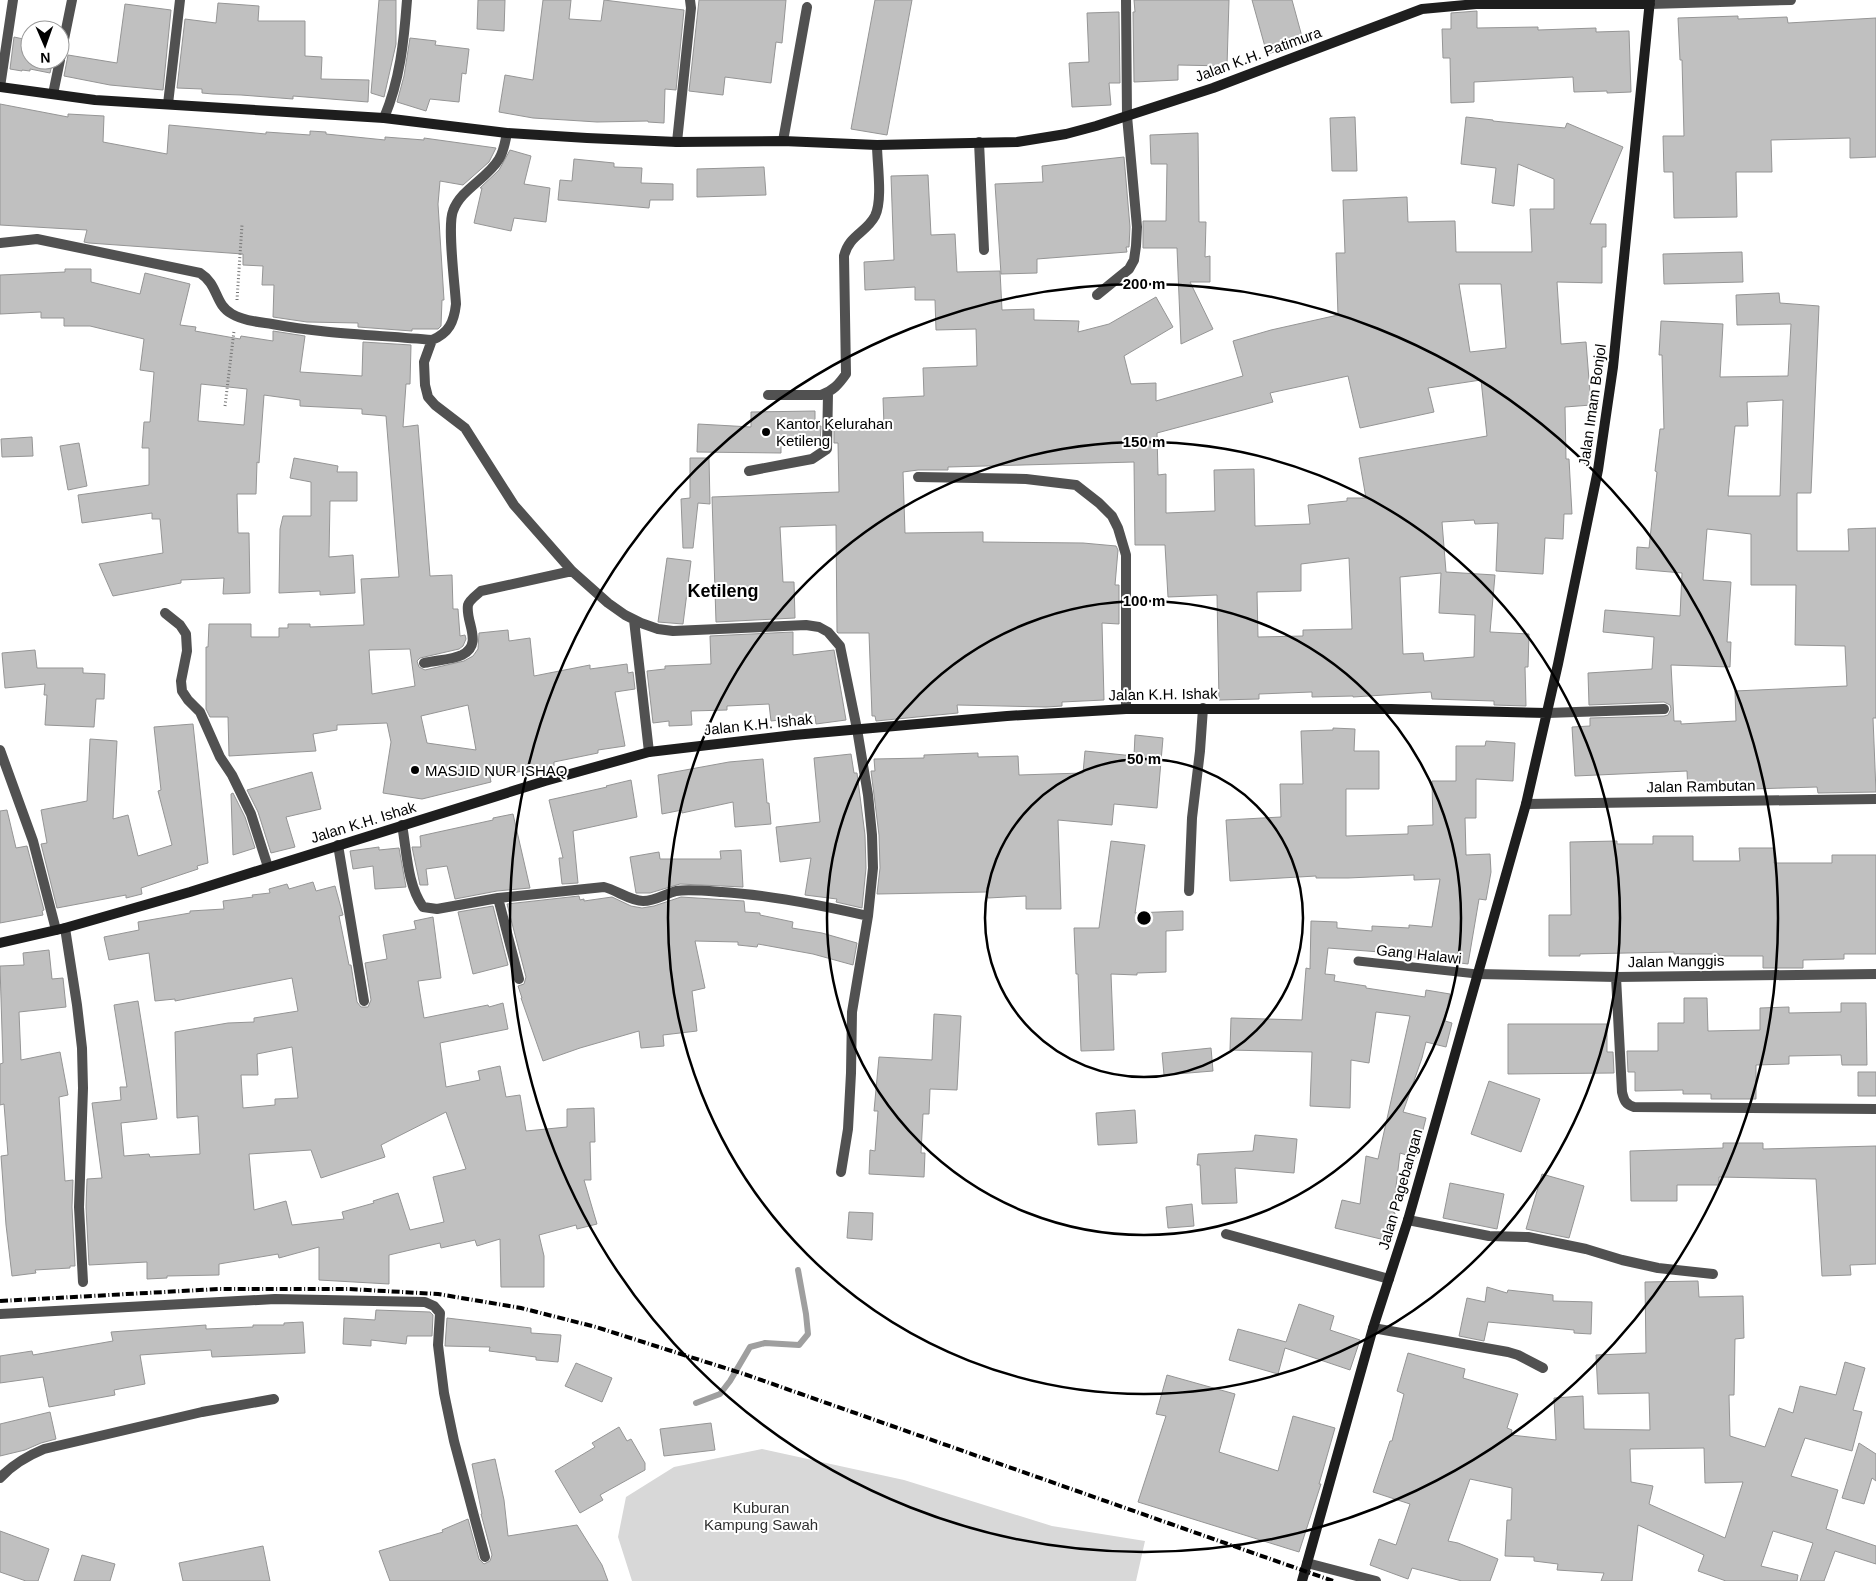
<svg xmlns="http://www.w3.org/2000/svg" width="1876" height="1581" viewBox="0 0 1876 1581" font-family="Arial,sans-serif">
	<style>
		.green { fill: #d8d8d8 }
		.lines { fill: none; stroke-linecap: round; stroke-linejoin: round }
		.stream { stroke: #9f9f9f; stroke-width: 6 }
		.building { fill: #c0c0c0; stroke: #959595; fill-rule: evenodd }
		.path { stroke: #737373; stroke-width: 3; stroke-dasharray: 1 2.5; stroke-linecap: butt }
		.lane { stroke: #515151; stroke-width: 9 }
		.street { stroke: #515151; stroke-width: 10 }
		.secondary { stroke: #1e1e1e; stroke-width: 10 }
		.rail { stroke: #000; stroke-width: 4; stroke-dasharray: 8 2.5 1 2.5; stroke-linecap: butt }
		.ring { fill: none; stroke: #000; stroke-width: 2.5 }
		.poi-dot { fill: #000; stroke: #fff; stroke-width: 2 }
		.labels { text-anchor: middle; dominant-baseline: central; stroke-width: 4; stroke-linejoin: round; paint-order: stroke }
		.street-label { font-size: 15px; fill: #000; stroke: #fff }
		.poi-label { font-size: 15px; fill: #000; stroke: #fff; text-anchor: start }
		.park-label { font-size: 15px; fill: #2f2f2f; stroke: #fff }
		.quarter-label { font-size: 18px; font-weight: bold; fill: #000; stroke: #fff }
		.centre { fill: #000; stroke: #fff; stroke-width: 2.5 }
		.ring-label { font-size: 15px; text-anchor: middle; font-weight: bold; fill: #000; stroke: #fff; stroke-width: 4; stroke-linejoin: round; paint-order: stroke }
	</style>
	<rect width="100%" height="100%" fill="#fff"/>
	<path class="green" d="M762,1449L904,1480L1052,1526L1145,1541L1136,1581H632L618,1537L626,1497L674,1467Z"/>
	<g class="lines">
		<path class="stream" d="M696,1403L720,1394L730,1381L750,1347L765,1343L799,1345L808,1334L806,1314L798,1270"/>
	</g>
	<path class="building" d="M379,0H396V44L384,97L371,93Z
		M478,0H505L504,31L477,29Z
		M543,0H571L569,19L601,21L604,0L684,10L676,90L665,89L664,123L648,122V121L597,122L566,120L533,118L499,112L505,75L533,80Z
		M699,0H786L782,43L776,42L771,83L725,77L723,95L689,91Z
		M875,0H912L887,135L851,129Z
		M1134,0H1229L1227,66L1178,65V80L1134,82L1133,12H1135Z
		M1252,0H1292L1304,44L1267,54Z
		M218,3L259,6L258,21H305V56L322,57L321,79L369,80L368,102L293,96V99L241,95L213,94L202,93V89L177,88L185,19L216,23Z
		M125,4L171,10L163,90L110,85L64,76L68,55L117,63Z
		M1477,11V28L1538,27V30L1596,28V32L1629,31L1631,92L1607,93V91L1574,92L1573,77L1474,82V102L1451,103L1450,58H1443L1442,29H1451V13Z
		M1119,12L1120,83H1109L1111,105L1072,107L1069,63L1089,62L1087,13Z
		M1738,16V19L1787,17L1788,23L1876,18V157L1850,158V138L1771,140L1772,172H1736L1737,217L1674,218L1673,172H1664L1663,136H1684L1682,60H1680L1678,18Z
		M14,37L28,40L27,46H30V60H53L50,73L30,69V71L22,70V71L10,69Z
		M410,38L436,41L435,45L469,49L466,74L462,73L459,102L430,99L426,111L397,102L404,76Z
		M0,104L68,117V114L104,116L103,142L167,154L169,125L266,134V132L310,135V131L326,132V134L385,140V137L424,140V138L496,148L489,162L463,185L440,181L438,204L444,300H442L441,326L438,329H412V331L358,327V323L307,322L273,317L274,285H262L263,266L243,265V254L89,243L84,242L87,230L0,225Z
		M1355,117L1357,171H1332L1330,118Z
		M1466,117L1493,120V121L1565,128L1567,123L1623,147L1590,224H1606V247H1602V283L1557,282L1561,344L1586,342L1591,405L1565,407L1566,459H1569L1572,514H1564L1563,539L1545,538L1543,574L1496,571L1498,523L1475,524L1474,520L1442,522L1446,572L1495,575L1490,632L1529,634L1528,667H1525L1526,706L1494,705V701L1432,699L1431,692L1353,697V696L1312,697V692L1259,694V699L1219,700L1217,595L1168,597L1165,545H1135L1134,462L948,467V470H918L903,472L905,533L983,532V542L1083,543L1116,546L1118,550L1115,585H1119V624L1102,623L1104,700L1062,702V706L1046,707L957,705L958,713L876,721L875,716H872L869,633H838L837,632L836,525L780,527L783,582H794L795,618L716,622L712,497L839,492L838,443H834V426H884L883,398L924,396L923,368L977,366L976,329L936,330L935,300H915V287L865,290L864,262L894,260L891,176L928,175L931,235L955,234L957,272L1000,271L1002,310L1034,309V320L1079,321L1078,332L1109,324L1156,297L1173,327L1124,356L1131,384L1156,383V401L1243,376L1233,341L1271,330L1338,315L1336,253H1345L1343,200L1407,197L1408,222L1455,221L1456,252H1532L1530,209H1554V179L1518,164L1514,206L1492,203L1496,168L1461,164ZM1459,284H1501L1506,348L1470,352ZM1348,376L1360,428L1434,412L1428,388L1481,380L1487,436L1359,458L1366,498H1347V501L1308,505L1310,524L1255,526L1254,469L1214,470L1215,511L1166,513V474L1158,475L1157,433L1273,402L1270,393ZM1349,558L1352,629L1303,630V636L1258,637L1257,592L1301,591V564ZM1441,573L1439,613L1475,615L1474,657L1424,661L1423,653L1403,654L1400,577Z
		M1198,133L1199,222H1206L1205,257L1210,256V282H1190L1213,329L1181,344L1177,248H1143V221H1166L1167,164H1151L1150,135Z
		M510,150L531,156L524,184L550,188L546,222L514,218L511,231L474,223L482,188H480L499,170Z
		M1124,157L1130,227L1129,247H1126L1127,252L1037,259V273L1001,274L995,184L1043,182L1042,166Z
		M574,159L614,163V167L642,168L641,183L673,184V200H650L649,208L558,200L560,180L572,181Z
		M764,167L766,195L697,197V169Z
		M1742,252L1743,282L1664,284L1663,254Z
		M65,269H91V282L140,294L145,273L190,284L180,325L196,327L195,331L240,339L241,336L273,341V331L305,336L300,372L362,376L363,342L411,345L410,384H406L403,427L418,425L430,576L452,575L453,609H458L460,636L465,635L466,639L463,646L459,649L420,658L417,661L419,667L425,670L464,661L473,656L478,649L479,633L508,630L509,641L530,638L534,676L590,665V669L627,664L628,673L633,672L635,689L615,692L625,746L598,750V753L554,762V766L529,772V770L490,777L491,782L422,799L383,793L391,742L387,723L337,725V730L313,734L316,751L229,756L228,717H210L206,709V647H208L209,624H251V637H279V628H288V624H310V627L364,625L361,579L399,577L386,416L362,414V409L300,406V400L264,395L259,463L257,462L256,494H237L238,533H249L250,593L223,594L224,578L181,580V583L113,596L99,564L163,553L160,519H152V513L82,523L78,495L149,485V448H142L144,422H150L154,372L140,370L144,339L90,326H64V318H41V312L0,314V275L65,272ZM201,384L247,389L244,425L198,421ZM410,649L415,686L372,694L369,650ZM468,705L476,750L427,743L421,716Z
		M1779,293L1780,303L1819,306L1811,493H1797V551H1849L1848,529L1876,528V718H1873L1876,792L1818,793L1817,787L1751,789V787L1710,789V791L1688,792L1687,771L1575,776L1572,727L1590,726V718L1664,716L1668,715L1671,709L1670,705L1664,702L1589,705L1588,673L1652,669L1654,637L1603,632L1605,610L1680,616L1682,573L1636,569L1637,547L1649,548L1657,472L1655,471L1660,429H1664L1662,355H1659L1661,321L1723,324L1720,377L1788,376L1791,324L1737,325L1736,295ZM1783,400L1780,496H1728L1735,426H1748L1747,402ZM1707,529L1751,534V585H1796L1795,645L1845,646L1847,686L1735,691L1736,721L1681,724V721H1674L1671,665L1730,667L1731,642H1727L1731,582L1703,580Z
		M815,411V426H821L820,443L781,444V453L697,452L698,424L751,427V412Z
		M32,437L33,456L2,457L1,439Z
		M79,443L87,486L68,490L60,446Z
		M294,458L338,466L337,472H357V501H330L329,557L353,555L355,593L320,595V591L279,593L280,529L283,516H311V482L290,478Z
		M690,458H709L710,504L698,503L693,548H683L681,499L690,498Z
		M667,558L691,561L683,624L658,622Z
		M793,632V655L834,650L846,720L816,724L815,716L771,721L769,704L727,706V710L691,711L692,725L669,726V721L653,723L647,671L665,669V666L711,664L710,636Z
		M35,650L37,668H83V673L105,674L104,699H96L94,727L45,725L47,695H44L45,684L5,688L2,653Z
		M193,724L208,863L197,866L198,869L141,888L142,894L126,898V895L57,908L41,844L47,843L41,810L87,801L90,739L117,741L113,819L128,815L138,856L172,845L158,791L161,790L154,727Z
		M1333,728L1355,729L1354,751H1379V789H1346V836L1408,834V826L1433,825L1432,781H1456V746H1485L1486,741L1515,743L1513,781L1476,779V818H1465L1466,855L1490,854L1491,872L1486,900L1479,899L1468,964L1406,956V954L1328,948L1325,974L1335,975L1334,981L1366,986V988L1425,997L1426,990L1450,994L1445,1021L1452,1023L1446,1047L1426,1042L1422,1058L1403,1112L1426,1118L1416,1158L1400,1153L1393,1212L1395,1213L1389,1241L1335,1228L1342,1200L1360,1204L1366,1156L1378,1159L1410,1016L1376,1012L1369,1063L1351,1060L1350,1108L1310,1106L1312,1052L1230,1050L1231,1018L1302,1020L1306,968L1310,969L1311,921L1337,922V928L1372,931V926L1409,928V925L1432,927L1440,879L1414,880V875L1348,878H1316V876L1230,881L1226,820L1281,817L1280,784H1303L1301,731L1333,730Z
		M1135,735L1163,738L1157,808L1114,804L1112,825L1058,820L1061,909H1026V896L988,898L987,892L877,894L880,868L879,835L871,771H875L874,759L924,758V755L978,753V757L1018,756L1019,775L1083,773L1085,751L1134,756Z
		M851,754L854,773H857L865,835L866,868L862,908L836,902L837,899L805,895L811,858L780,862L776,827L820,822L814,758Z
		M763,759L767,803H769L771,824L735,827L733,802L682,813V810L662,814L658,775L729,762Z
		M312,772L321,809L286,817L295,847L271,853L258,812L247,790Z
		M631,780L637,817L573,831L578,883L562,884L559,858H563L549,800L607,787L606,786Z
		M233,793L245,817L255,848L233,855L231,794Z
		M7,810L16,848L27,846L44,910L42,911L43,915L0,923V811Z
		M513,814L530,888L497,891L455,899L447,866L426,869L428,885H420L412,847H421L420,836L493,820V818Z
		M1653,836H1693V861H1740L1739,848H1774V863H1832V855H1876V954H1844V959L1803,960V968H1763V956H1719V954H1674V952L1580,954V956H1549V915H1571L1570,842L1617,841V844H1653Z
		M1111,841L1145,845L1135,913L1183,911V930L1166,931V972L1137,973V975L1111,974L1114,1050L1081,1051L1078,974H1076L1074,928H1099Z
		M379,847V850L399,848L406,887L375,889L373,866L353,869L350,851Z
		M741,850L743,887L680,884L650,893H636L630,857L659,852L660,859H721L720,851Z
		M313,882L316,891L335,886L343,915L339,916L349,965H351L357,1002L361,1007H368L371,1000L365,963L387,959L383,935L416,929L414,921L433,917L441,978L418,981L424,1018L488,1005L489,1007L503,1003L508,1029L440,1043L446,1087L480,1080L478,1071L500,1066L506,1097L520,1095L526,1131L567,1127V1109L594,1108L595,1142H590L591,1180H584L597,1224L577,1229L576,1225L539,1235L544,1256V1287H501L500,1239L477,1246L475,1240L441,1248L440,1243L389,1255V1284L319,1280V1247L279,1258L278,1254L219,1264V1275L167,1276V1278L147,1279V1262L89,1265L86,1207L87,1179L102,1178L92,1103L121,1100L120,1087H127L114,1005L138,1001L157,1119L121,1123L124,1156L149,1154L150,1157L200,1154L198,1116L177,1118L175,1032L228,1023L254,1022V1018L298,1011L292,978L175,1001V999L155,1001L149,953L109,960L104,937L139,930L138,922L190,913V911L224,909L223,901L253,897L252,895L270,893L269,889L287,884L289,889ZM292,1047L298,1098L275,1099V1105L243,1108L241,1075H258L257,1054ZM446,1112L466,1169L433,1177L444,1222L410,1230L398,1193L373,1201L374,1203L342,1212L344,1219L292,1225L286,1201L254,1210L249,1154L311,1150L321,1178L385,1157L381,1145Z
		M579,896L580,900L584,899V901L612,897L631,906L642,908L654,906L681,897L744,901L745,912L760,913V915L793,922L792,928L822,933L857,943L853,965L813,954L758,944L757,947L738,945V942L695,941L705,988L692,991L697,1031L663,1035L664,1046L641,1048L639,1031L580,1048L543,1061L521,998H522L518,986L524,984L526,977L507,904Z
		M493,906L508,965L473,974L458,912Z
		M49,950L52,979L63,978L66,1007L19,1012L21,1060L60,1052L68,1095L59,1097L65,1181L73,1180L72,1207L75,1266H70V1268L35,1270L36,1273L12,1276L6,1225L1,1156L8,1155L4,1104L0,1105V1064L3,1063L0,966L24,965L23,953Z
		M1684,998H1707L1708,1031L1760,1030V1008L1789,1007V1013L1841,1012V1003H1866L1867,1065H1842L1841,1055L1789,1056V1064L1756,1065V1099H1711V1094H1683V1090L1635,1091V1072H1628L1627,1051H1658V1023H1684Z
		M934,1014L961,1016L957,1090L930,1089L929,1114H923L921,1153H925L924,1177L869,1174L870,1150L875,1151L878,1111H874L879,1057L932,1060Z
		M1508,1024H1607V1052H1613L1614,1073L1508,1074Z
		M1211,1048L1213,1071L1164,1075L1162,1053Z
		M1858,1072H1876V1096H1858Z
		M1489,1081L1540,1099L1521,1152L1471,1134Z
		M1135,1110L1137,1143L1098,1145L1096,1113Z
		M1255,1135L1297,1139L1294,1173L1235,1168L1237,1203L1202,1204L1200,1165H1197L1198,1154L1253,1151Z
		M1723,1143H1763V1149L1876,1146V1264L1850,1265L1851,1275L1822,1276L1816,1179L1719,1177V1185H1677V1201H1631L1630,1151L1723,1148Z
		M1542,1174L1584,1186L1569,1238L1526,1229Z
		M1450,1183L1504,1194L1497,1229L1443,1218Z
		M1192,1204L1194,1226L1168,1228L1166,1207Z
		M849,1212L873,1213L872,1240L847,1238Z
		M1698,1281L1699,1297L1743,1296L1744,1338L1735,1339L1734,1395H1729L1730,1436L1765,1447L1779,1408L1793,1413L1800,1386L1836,1395L1845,1362L1865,1368L1853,1410L1862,1412L1852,1451L1805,1438L1791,1476L1838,1490L1826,1529L1876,1546V1564L1835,1551L1824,1581H1800L1813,1543L1773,1531L1761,1566L1798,1575L1797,1581H1726L1698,1571L1704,1555L1638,1525L1632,1581H1601L1604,1573L1557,1570L1558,1564L1534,1561V1557L1505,1556L1507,1520H1511L1512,1488L1470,1479L1448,1541L1458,1543L1498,1559L1490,1581H1462L1412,1568L1408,1579L1370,1565L1379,1539L1396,1545L1410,1504L1373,1492L1390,1441H1392L1404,1394L1397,1391L1408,1353L1465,1369L1463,1378L1518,1394L1507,1428L1512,1430L1511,1435L1556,1440L1554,1398L1583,1396L1584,1429L1650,1430L1649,1393L1598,1394L1596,1355L1646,1353L1645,1282ZM1704,1448L1705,1483L1743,1482L1725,1538L1649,1504L1653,1486L1631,1482L1630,1449Z
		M1487,1287L1507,1293L1508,1290L1553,1295V1301L1592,1302L1591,1334L1574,1333V1330L1488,1322L1484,1341L1459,1336L1467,1298L1485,1302Z
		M1299,1304L1334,1316L1330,1330L1360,1340L1350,1370L1285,1348L1278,1374L1229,1360L1238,1329L1286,1342Z
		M376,1310L430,1312L433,1315L432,1336H407L406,1344L371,1340V1346L343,1344L344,1318L375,1320Z
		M447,1318L531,1328V1333L561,1335L558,1362L536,1360V1357L489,1351L490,1347L445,1346Z
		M303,1322L305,1353L212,1357L211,1350L140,1355L145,1384L114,1390L115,1395L49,1407L43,1377L0,1383V1356L32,1351L33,1355L113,1341L111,1332L206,1325V1329L253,1327V1325H284V1323Z
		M576,1363L612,1378L602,1402L565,1386Z
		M1167,1375L1235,1394L1219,1452L1278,1471L1293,1416L1335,1428L1319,1484H1321L1299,1552L1138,1502L1166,1416L1156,1414Z
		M50,1412L56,1439L41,1443L25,1450L0,1456V1424Z
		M711,1423L715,1450L664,1456L660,1429Z
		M619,1427L627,1441L631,1439L645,1463V1470L600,1495L603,1500L580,1513L555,1471L595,1447L592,1443Z
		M1859,1443L1876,1454V1481L1872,1478L1864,1504L1842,1498Z
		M495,1459L504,1500L508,1536L577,1525L602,1565L608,1581H390L379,1551L443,1532L442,1530L468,1519L479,1559L484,1564L490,1561L492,1555L481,1514H482L472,1464Z
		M0,1531L49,1549L38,1581H26L0,1572Z
		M263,1546L270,1581H183L179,1563Z
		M82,1555L115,1564L110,1581H74Z"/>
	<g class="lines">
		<path class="path" d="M237,300L242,225
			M225,406L234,331"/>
		<path class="lane" d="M1358,961L1477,974"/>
		<path class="street" d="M1650,4L1791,0
			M60,59L72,0
			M0,87L13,0
			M53,94L60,60
			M168,104L180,0
			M384,118C400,80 404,41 407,0
			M783,141L807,7
			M677,142L691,8L690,0
			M979,142L984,250
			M0,243L37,239L200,273C219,285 214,304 232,314C244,321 259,322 272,324C325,334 379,335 432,340C449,333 454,322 456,304C455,285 447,226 453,211C461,189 487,179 499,159C504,151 505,142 507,133
			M1097,295L1129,269L1134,260L1136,246L1137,227L1127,116L1126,0
			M432,340L424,362L425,385L428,397L435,405L465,428L514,505L572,571L608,603L625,615L641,623L658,629L673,631L806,625L819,627L828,632L840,646L857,729L868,795L872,835L873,868L868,916L852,1012L851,1073L848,1129L841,1172
			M768,395H821C833,391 839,384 846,374L844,256C849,235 866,233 875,216C883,200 877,163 877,145
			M749,471L812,459L827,449L828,393
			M918,477L1026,479L1076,485L1099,503L1112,516L1118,528L1126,555V709
			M165,613L180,625L186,634L187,651L181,681L182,691L188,700L200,712L220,757L232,775L251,814L268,867
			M634,620L649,752
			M424,663C436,660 451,660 462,655C484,644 465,622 468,605C470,599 477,595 481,591L572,571
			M1547,713L1664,709
			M0,750L33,841L56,930
			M1526,804L1876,799
			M402,825C407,852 407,884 423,907L437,909L498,898L604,887C616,890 631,901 643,901C655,901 665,894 676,891C688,889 709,891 722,892C771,895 820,905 868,916
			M338,845L364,1001
			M1189,891L1192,818L1200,751L1203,708
			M498,898L519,979
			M65,928L77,1005L82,1048L83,1088L79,1207L83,1282
			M1477,974L1616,977L1876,974
			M1616,977L1622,1092C1624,1100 1625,1104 1634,1107L1876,1109
			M1408,1220L1489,1236L1528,1237L1586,1249L1622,1260L1658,1268L1713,1274
			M1226,1234L1389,1279
			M0,1314L275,1299L425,1302L434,1306L440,1313L438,1345L444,1393L454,1441L485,1557
			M1373,1328L1508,1352L1518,1355L1543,1368
			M0,1478C13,1464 27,1456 44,1449L202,1412L274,1399
			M1307,1563L1376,1581"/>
		<path class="secondary" d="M0,87L95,100L384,118L507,133L587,138L677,142L783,141L877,145L1017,142L1066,134L1096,126L1213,88L1422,9L1476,4H1650
			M0,943L65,928L190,892L545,781L649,752L794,735L1007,716L1126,709H1391L1547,713
			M1302,1581L1373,1328L1408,1220L1526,804L1558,664L1598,470L1613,367L1650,0"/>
		<path class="rail" d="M0,1301L219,1289H348L438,1294L521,1308L596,1327L747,1375L1333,1581"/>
	</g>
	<g class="ring">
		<circle cx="1144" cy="918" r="159"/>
		<circle cx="1144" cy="918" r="317"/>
		<circle cx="1144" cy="918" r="476"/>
		<circle cx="1144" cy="918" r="634"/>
	</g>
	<g class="poi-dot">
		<circle cx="766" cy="432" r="5"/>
		<circle cx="415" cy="770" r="5"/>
	</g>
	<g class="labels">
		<g class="street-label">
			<text transform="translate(1258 54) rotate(-20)">Jalan K.H. Patimura</text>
			<text transform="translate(1592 405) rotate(-82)">Jalan Imam Bonjol</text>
			<text transform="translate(1163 694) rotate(-1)">Jalan K.H. Ishak</text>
			<text transform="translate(758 724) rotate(-6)">Jalan K.H. Ishak</text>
			<text transform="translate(1701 786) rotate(-1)">Jalan Rambutan</text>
			<text transform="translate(363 822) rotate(-17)">Jalan K.H. Ishak</text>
			<text transform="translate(1419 954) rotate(6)">Gang Halawi</text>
			<text transform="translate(1676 961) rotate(-1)">Jalan Manggis</text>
			<text transform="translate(1400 1189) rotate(-74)">Jalan Pagebangan</text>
		</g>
		<g class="poi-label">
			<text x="776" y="423">Kantor Kelurahan<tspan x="776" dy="17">Ketileng</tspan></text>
			<text x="425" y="770">MASJID NUR ISHAQ</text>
		</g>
		<g class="park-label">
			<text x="761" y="1507">Kuburan<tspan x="761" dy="17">Kampung Sawah</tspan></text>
		</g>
		<g class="quarter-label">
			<text x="723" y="591">Ketileng</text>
		</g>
	</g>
	<circle cx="1144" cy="918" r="8" class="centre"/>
	<g class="ring-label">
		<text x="1144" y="289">200 m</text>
		<text x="1144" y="447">150 m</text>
		<text x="1144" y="606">100 m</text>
		<text x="1144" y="764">50 m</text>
	</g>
	<g transform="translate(45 45) rotate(178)"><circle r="24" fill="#ffffff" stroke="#999999"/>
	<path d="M0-4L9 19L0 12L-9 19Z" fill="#000000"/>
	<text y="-8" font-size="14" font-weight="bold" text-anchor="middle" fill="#000000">N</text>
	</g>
</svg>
